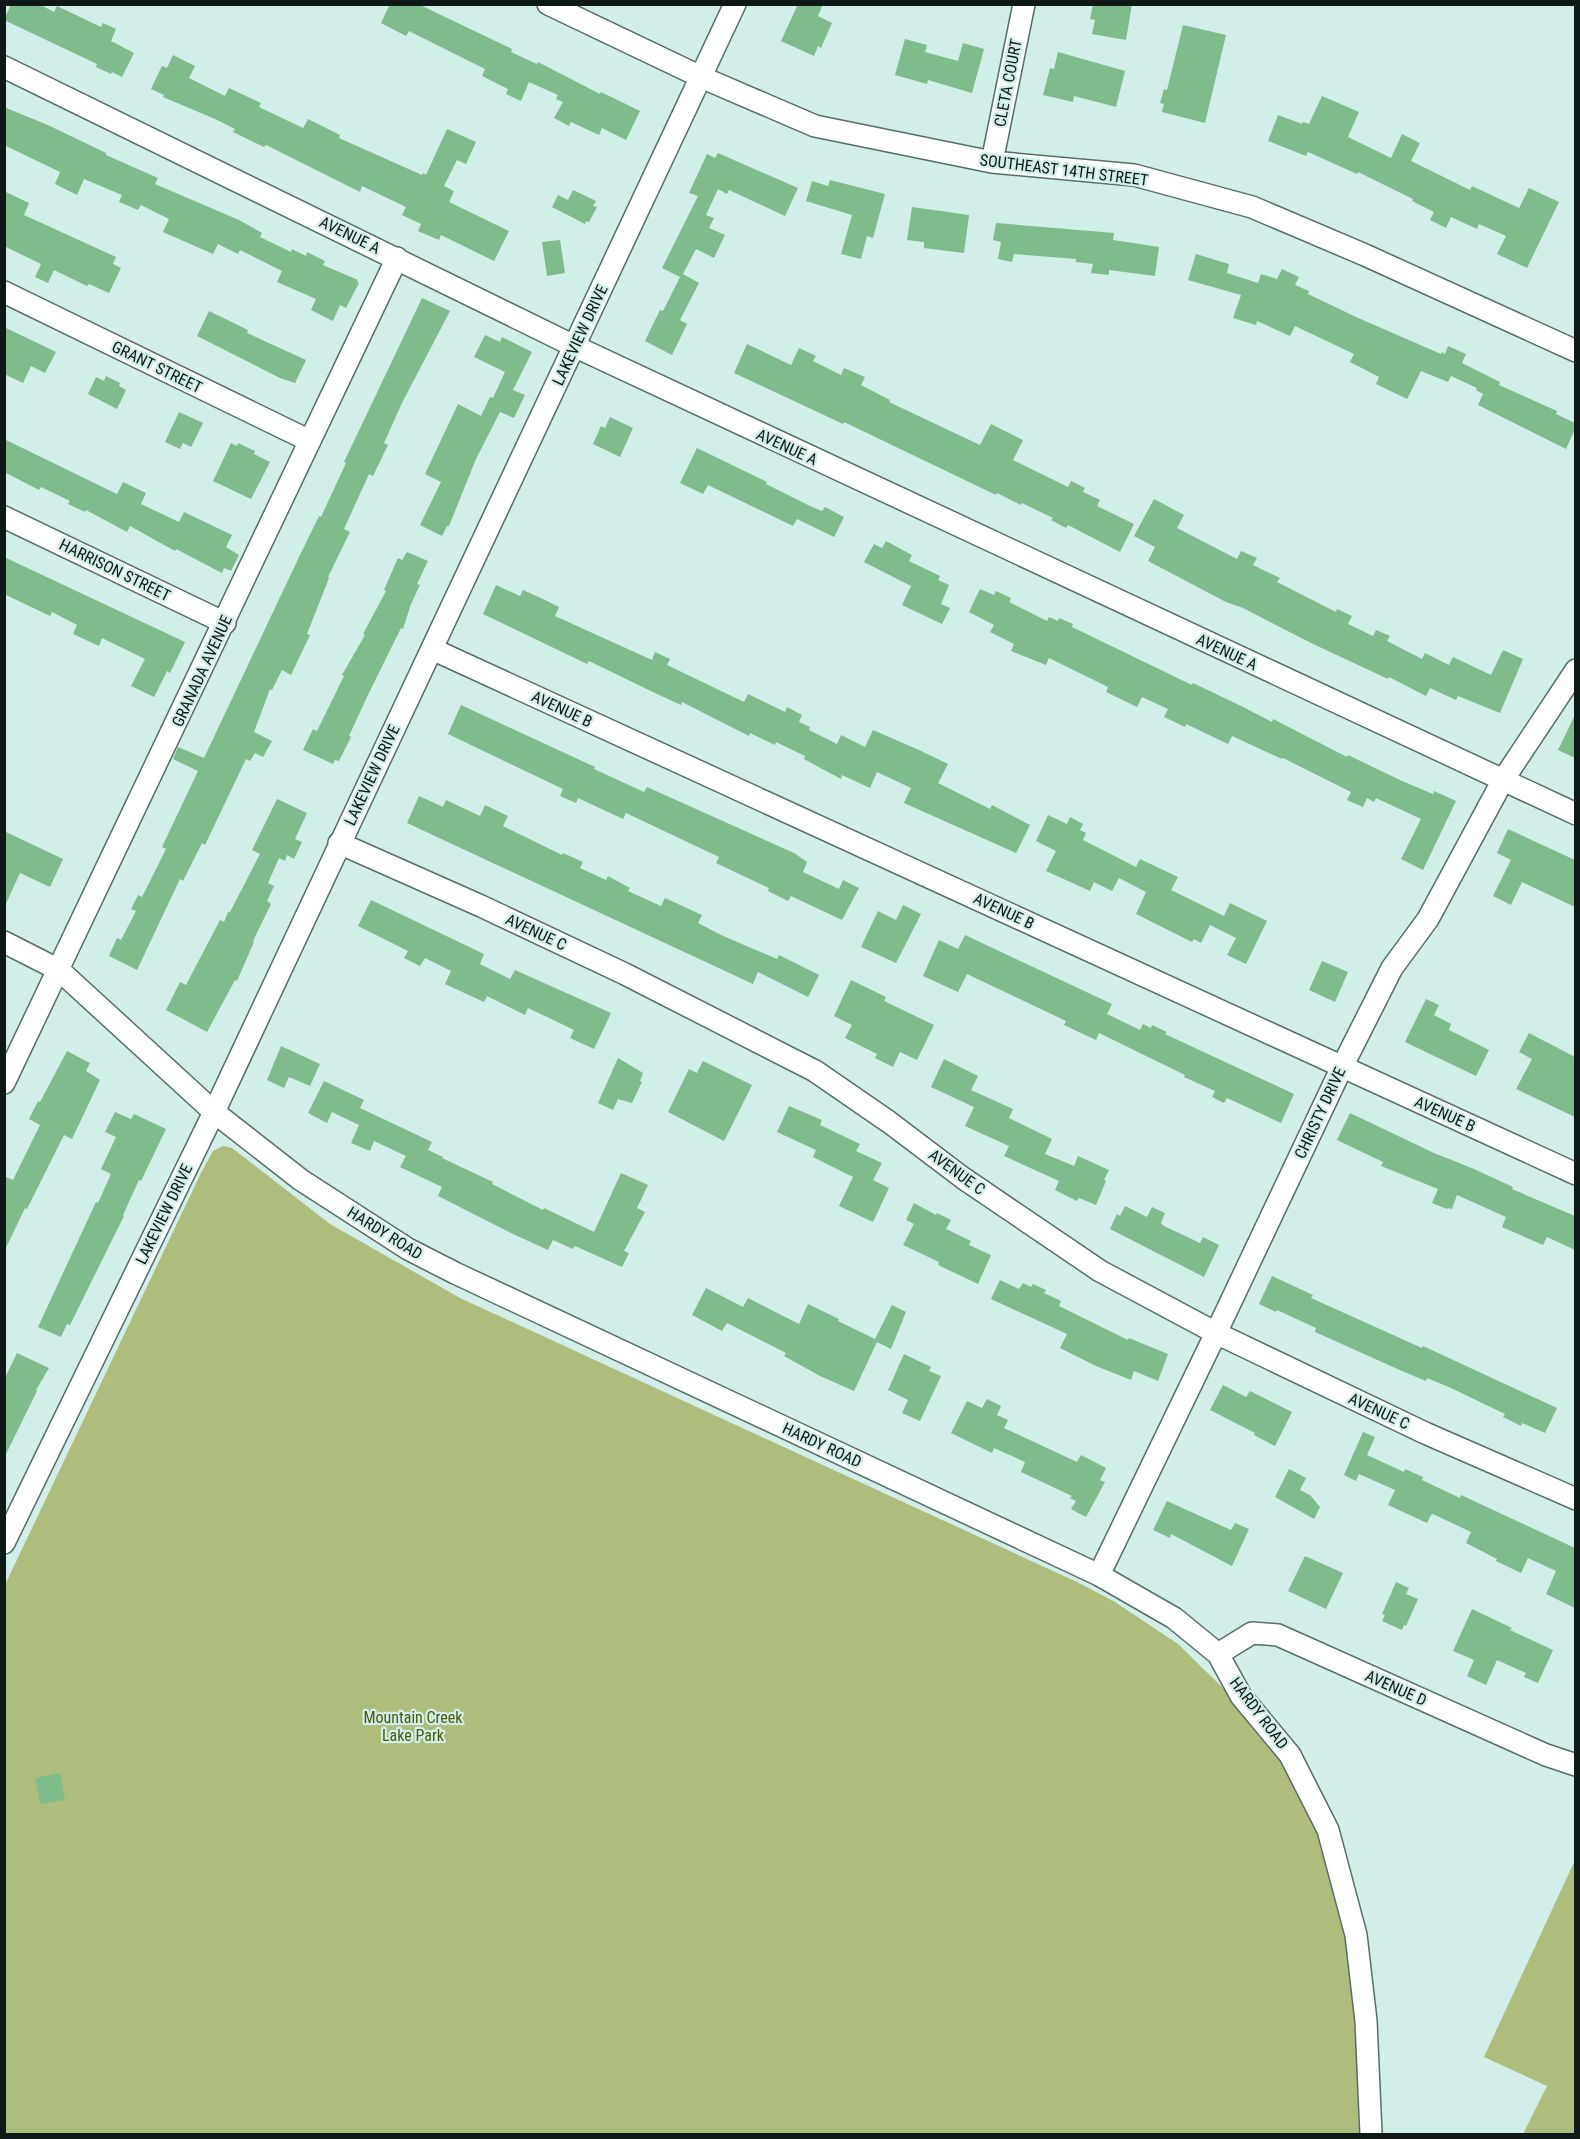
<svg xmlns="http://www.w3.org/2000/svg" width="1580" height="2139" viewBox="0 0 1580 2139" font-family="'Roboto Condensed',sans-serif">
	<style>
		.green { fill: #aebd7c }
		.building { fill: #7ebc8c }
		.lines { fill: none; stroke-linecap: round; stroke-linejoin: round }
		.minor-casing { stroke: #556e69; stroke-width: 24 }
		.minor { stroke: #fff; stroke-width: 21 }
		.labels { text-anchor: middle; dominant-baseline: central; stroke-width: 4.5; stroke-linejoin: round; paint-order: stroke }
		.street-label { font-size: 16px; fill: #0e1817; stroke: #d1eee8 }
		.park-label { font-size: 16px; fill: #4c5905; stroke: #d1eee8 }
	</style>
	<rect width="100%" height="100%" fill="#d1eee8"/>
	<path class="green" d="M223,1146L232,1148L330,1224L460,1298L1077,1582L1115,1602L1178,1644L1225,1690L1281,1758L1317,1828L1351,1941L1358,2046L1359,2134H5L4,1587L201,1173L213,1151Z
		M1575,1860V2134H1523L1547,2086L1484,2057Z"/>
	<path class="building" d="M11,4H39L54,12L57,6L101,27L103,23L116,29L111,41L134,53L122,77L112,72L111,74L96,67L97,64L4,20Z
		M390,4H418L512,49L511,52L537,64L538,62L600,94L601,92L640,111L626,140L602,128L599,135L571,122L569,126L554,118L563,102L556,99L558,95L529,82L521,101L506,94L508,89L482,76L485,69L409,31L406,36L381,23Z
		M798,4H823L818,16L832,23L821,48L818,46L814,56L781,41Z
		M1093,4H1132L1126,40L1092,34L1095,20L1090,19Z
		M1183,25L1226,35L1205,123L1162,112L1164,104L1160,103L1164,89L1167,90Z
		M905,39L927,45L925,52L958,61L963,43L984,49L972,93L928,80L927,84L895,75Z
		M1058,52L1125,71L1116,107L1074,96L1073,102L1043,95L1050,68L1054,69Z
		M173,55L195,66L189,78L225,96L229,88L261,103L259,107L303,128L308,119L340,135L339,138L422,175L423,173L426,175L447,129L476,142L466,164L457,160L444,186L454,191L449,202L509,231L494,261L441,235L439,240L418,231L421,224L402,215L406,207L362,186L360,192L266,145L264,147L233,132L235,129L215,119L163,97L164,95L151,89L162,66L167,68Z
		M1322,96L1359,112L1348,137L1391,158L1402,134L1420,143L1411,161L1470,190L1472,186L1519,208L1529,188L1559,202L1527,268L1497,254L1506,236L1479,224L1477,229L1451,217L1446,228L1430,220L1434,212L1412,201L1413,199L1358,172L1357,174L1308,152L1306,156L1268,141L1278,115L1302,124L1303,122L1309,124Z
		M4,107L50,126L106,153V155L158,178L155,184L239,220L262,233L260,237L291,252L292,249L306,256L307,252L325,261L323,265L358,280L357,282L359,283L346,308L340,305L333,321L311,310L316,299L277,282L282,271L240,250L238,254L218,244L213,254L163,232L169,219L141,205L138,210L119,202L122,195L84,179L77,195L55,184L60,172L4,145Z
		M718,153L798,188L785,216L729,190L727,194L718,189L706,215L714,218L709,228L725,235L714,258L696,249L683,274L699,283L680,320L687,324L672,355L645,341L660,310L663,311L680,277L662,268L698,196L689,193L707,154L715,158Z
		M830,180L885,194L873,238L867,236L861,259L841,254L852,215L806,201L812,181L828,186Z
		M573,190L596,201L593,206L597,207L589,222L586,221L585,224L552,207L558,195L568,200Z
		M4,191L29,203L24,215L116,257L113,264L121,268L109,293L89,284L87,286L54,270L48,283L35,277L41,264L4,246Z
		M912,207L969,215L964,253L924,248V242L907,240Z
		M996,223L1114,233L1113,240L1159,247L1155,276L1109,270V275L1091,273L1093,264L1076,262V259L1014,254L1012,262L998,259L1001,242L993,240Z
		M560,240L565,273L547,276L542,242Z
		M1196,254L1229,264L1227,273L1258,283L1261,274L1277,279L1282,269L1299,277L1295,285L1309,291L1308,294L1356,317L1441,354L1442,352L1445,354L1448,346L1466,354L1462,363L1500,382L1499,385L1557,411L1556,414L1575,423V429L1566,449L1478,405L1483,394L1476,390L1477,388L1451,376L1448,382L1421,371L1407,399L1376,384L1379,377L1350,362L1354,354L1295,326L1290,336L1257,321L1256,325L1233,318L1241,295L1188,280Z
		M422,298L450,311L402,403L384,443L388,445L373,476L369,474L344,529L350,532L328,577L329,578L307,634L310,635L291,675L282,670L272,690L270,689L254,732L272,741L263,757L255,753L250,761L246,759L205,845L202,843L183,881L180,879L137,970L109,956L117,938L121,940L136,911L131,909L138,895L142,897L166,849L162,847L198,771L173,759L178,747L204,758L300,555L319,516L321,517L346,463L344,462Z
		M209,311L248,330L247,333L306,360L295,383L280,378L197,336Z
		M4,327L56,352L45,373L31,366L23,383L4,374Z
		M485,335L500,342L502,337L532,352L513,390L525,395L514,418L500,412L476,459L449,526H447L442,536L420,525L441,482L425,474L458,404L481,416L490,397L493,398L505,372L474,357Z
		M747,344L791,365L799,348L816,356L813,361L841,375L844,368L865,377L861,385L890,400L889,402L980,445L991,424L1023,440L1013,460L1068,487L1071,481L1085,488L1083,492L1100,500L1097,506L1134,524L1120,552L1068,525L1066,528L1051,520L1053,518L1022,503L1021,505L997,493L996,495L844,422L843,424L734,373Z
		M106,376L120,383L119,386L126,390L117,409L88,394L96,377L104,381Z
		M179,412L203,423L191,447L183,443L180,449L165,442Z
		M610,417L633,428L620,457L593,444L601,426L605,428Z
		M4,439L117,494L123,482L146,493L141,504L179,522L184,512L232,535L226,547L239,555L231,571L224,568L222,573L176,549L175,551L130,526L127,532L86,510L85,512L68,504L70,501L41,487L39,490L4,472Z
		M231,443L237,446L238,443L255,451L254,454L270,462L251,499L213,481Z
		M697,448L767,482L766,484L810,506L822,511L825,507L844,517L834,537L797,519L793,526L708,485L703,494L680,483Z
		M1154,499L1184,515L1177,528L1237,559L1241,551L1257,558L1253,565L1280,578L1277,582L1336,612L1337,609L1352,616L1348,624L1373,636L1376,630L1390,636L1387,641L1422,659L1425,653L1449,665L1453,657L1491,675L1503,650L1523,659L1500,713L1458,696L1456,700L1430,688L1426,696L1389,677L1388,679L1311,643L1243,608L1226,602L1148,561L1155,547L1134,536Z
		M886,541L912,555L909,561L940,576L938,580L949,585L941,604L950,608L942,624L902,605L911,586L864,562L874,544L882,548Z
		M407,552L428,561L417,584L420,585L411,604L403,629L401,628L367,697L349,736L351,737L339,761L335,760L333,764L303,750L313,729L317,731L344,676L342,675L365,635L363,634L386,591L384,590L398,558L402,560Z
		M4,557L185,642L170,673L167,671L154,697L131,686L145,659L102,638L99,646L73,634L77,625L52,612L50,616L4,594Z
		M496,585L520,596L523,590L543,599L559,607L555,616L652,660L655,652L670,659L667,665L744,702L748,694L785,712L787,707L802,715L799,722L810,727L809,730L837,744L841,735L865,747L873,730L919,750L948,764L938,783L990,809L992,805L1030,825L1016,853L904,803L911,788L877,772L870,788L842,775L841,779L804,759L805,756L776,742L775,745L750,733L749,736L682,702L681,705L657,694L589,661L587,664L483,614Z
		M980,589L994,595L996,591L1011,598L1009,602L1047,621L1049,617L1058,621L1059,618L1073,624L1072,627L1192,685L1193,683L1241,706L1272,722L1273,719L1347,757L1348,755L1402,781L1433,794L1434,791L1456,801L1423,870L1401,859L1421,819L1376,798L1374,802L1367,798L1363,807L1347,800L1351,792L1283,758L1282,759L1232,736L1228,744L1186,724L1185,727L1164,717L1168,709L1142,697L1137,707L1106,692L1108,687L1049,658L1046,665L1011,651L1014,644L990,632L994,625L969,612Z
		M461,705L595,767L594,769L644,792L647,787L794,853L807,862L803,872L839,889L843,880L859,888L842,920L791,896L788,901L768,891L769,888L716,863L719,857L626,813L623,819L578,798L576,803L560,796L563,789L448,734Z
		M1575,715V758L1558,750Z
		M419,796L443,807L446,800L480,816L485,805L508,816L503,826L562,855L563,853L583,862L580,868L606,880L608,876L630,888L628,891L661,906L665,898L702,915L698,923L721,935L777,959L779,955L819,975L808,997L758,972L753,984L407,823Z
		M277,799L307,813L295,839L302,842L294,859L287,855L285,861L279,858L268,883L274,886L267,901L271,904L253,941L254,942L237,981L235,980L207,1032L166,1010L180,982L186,985L220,920L224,922L228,912H230L260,854L252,850Z
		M1048,815L1067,824L1070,817L1083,824L1080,830L1086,833L1083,840L1136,867L1140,859L1178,877L1171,890L1224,916L1230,903L1267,921L1246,964L1227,955L1236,938L1210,925L1201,943L1194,939L1192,942L1136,914L1146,892L1119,878L1112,891L1094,882L1090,891L1046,871L1056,851L1036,841Z
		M1508,829L1575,860V907L1522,882L1511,905L1493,896L1511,860L1497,853Z
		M4,831L63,859L50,887L20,873L4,908Z
		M371,900L484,954L480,964L510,979L515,970L611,1013L594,1049L570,1038L574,1030L547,1017L528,1008L525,1015L487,996L484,1002L445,984L451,971L425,958L420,966L404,958L408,951L358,926Z
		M903,905L921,914L896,963L861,947L878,911L896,920Z
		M965,935L1112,1004L1107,1014L1140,1030L1143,1024L1151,1028L1152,1025L1167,1032L1165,1034L1195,1048L1294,1094L1281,1123L1227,1098L1224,1103L1212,1097L1215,1091L1184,1077L1185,1075L1099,1033L1096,1040L1064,1025L1066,1021L967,974L958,992L923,976L939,940L958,949Z
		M1322,961L1348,972L1335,1002L1309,990Z
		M851,980L886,997L884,1001L934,1025L917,1060L900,1052L893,1067L875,1058L877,1054L845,1038L852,1025L834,1016Z
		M1426,999L1439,1005L1434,1015L1451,1024L1449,1030L1489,1050L1476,1076L1405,1042Z
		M1529,1033L1575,1057V1117L1516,1089L1532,1059L1519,1052Z
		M281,1046L320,1064L310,1086L289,1077L284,1088L267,1080Z
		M67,1051L90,1063L86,1071L100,1080L72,1139L64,1135L27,1209L25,1208L4,1252V1176L13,1180L40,1125L29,1119L38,1101L40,1102Z
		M618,1058L643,1073L640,1081L642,1082L632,1103L618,1099L613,1110L598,1103Z
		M944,1059L978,1076L971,1090L1013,1109L1009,1118L1052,1139L1045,1154L1074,1166L1078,1156L1109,1170L1104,1180L1106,1181L1096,1205L1079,1198L1077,1201L1055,1190L1059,1181L1004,1156L1009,1146L965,1126L974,1107L931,1087Z
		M703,1061L752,1085L724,1141L668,1112L689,1069L697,1073Z
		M324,1081L364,1100L360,1108L432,1142L428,1150L443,1157L442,1158L493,1182L492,1184L543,1210L544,1208L594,1232L621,1173L648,1185L637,1208L645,1212L624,1251L629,1253L622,1267L575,1246L573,1249L553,1240L548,1250L513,1234L438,1196L442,1187L400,1167L406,1156L374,1141L370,1151L351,1143L359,1125L332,1112L327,1123L308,1113Z
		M789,1106L822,1120L820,1125L860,1144L856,1151L882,1163L873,1180L889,1188L873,1222L839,1206L853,1177L813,1157L816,1150L777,1132Z
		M115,1112L131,1119L134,1114L166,1129L141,1181L139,1180L123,1215L124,1216L70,1325L67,1324L61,1337L38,1327L96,1202L98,1203L111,1174L101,1169L116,1137L105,1132Z
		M1350,1113L1434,1153L1474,1169L1513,1187L1512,1189L1575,1216V1250L1547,1237L1543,1245L1502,1227L1506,1217L1457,1195L1452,1209L1448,1208L1447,1209L1432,1203L1438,1189L1381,1166L1383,1162L1337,1140Z
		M914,1203L936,1215L937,1213L951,1220L946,1229L971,1241L969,1245L991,1255L978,1284L938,1265L939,1262L903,1245L914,1224L906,1220Z
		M1125,1206L1147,1217L1152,1207L1165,1213L1161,1223L1164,1226L1200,1243L1203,1237L1219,1245L1204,1277L1110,1229L1117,1214L1120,1216Z
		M1272,1276L1313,1295L1311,1298L1422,1348L1423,1346L1557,1408L1545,1433L1522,1423L1521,1426L1503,1417L1505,1414L1451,1388L1427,1378L1426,1381L1402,1371L1315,1332L1316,1328L1277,1310L1276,1312L1259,1304Z
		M1000,1280L1019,1289L1023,1283L1031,1287L1033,1284L1046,1290L1044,1293L1061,1301L1059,1306L1128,1340L1129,1338L1168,1354L1158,1381L1134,1371L1131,1380L1096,1366L1060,1348L1067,1334L991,1299Z
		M706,1288L743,1307L748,1298L799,1324L808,1304L839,1319L838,1321L875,1339L892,1305L906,1312L891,1349L877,1342L854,1391L820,1376L784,1356L786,1353L727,1323L722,1331L692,1315Z
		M17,1353L49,1368L36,1390L37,1391L4,1458V1380Z
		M904,1354L931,1367L929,1371L941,1376L920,1421L902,1413L908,1400L888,1390Z
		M1223,1385L1246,1397L1250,1391L1292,1412L1275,1446L1254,1435L1255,1433L1210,1410Z
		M987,1399L1001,1406L997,1415L1008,1420L1004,1428L1077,1462L1081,1455L1106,1468L1100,1480L1105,1482L1086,1517L1071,1509L1076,1501L1070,1498L1072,1496L1021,1472L1025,1462L994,1448L992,1453L951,1433L967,1401L982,1408Z
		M1363,1432L1375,1437L1367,1455L1404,1472L1405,1469L1423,1477L1422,1480L1460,1498L1461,1495L1575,1548V1608L1546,1594L1556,1571L1528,1558L1521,1573L1496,1561L1497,1559L1466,1543L1471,1532L1433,1514L1431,1515L1427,1523L1388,1505L1395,1490L1359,1474L1356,1481L1344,1475Z
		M1289,1469L1306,1478L1300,1490L1310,1495L1320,1507L1314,1519L1275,1497Z
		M1167,1501L1231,1530L1235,1523L1249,1529L1232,1566L1171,1534L1170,1538L1153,1530Z
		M1305,1556L1343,1573L1326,1609L1288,1591Z
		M1396,1582L1409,1588L1406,1594L1418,1599L1406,1626L1404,1625L1402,1630L1382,1621L1385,1615L1382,1614Z
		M1472,1609L1512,1628L1510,1630L1553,1650L1538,1683L1524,1677L1526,1673L1497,1660L1486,1685L1467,1676L1474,1660L1453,1651Z
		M60,1773L65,1800L40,1804L35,1778Z"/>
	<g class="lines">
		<defs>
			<path id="minor" d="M548,4L701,77L815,126L992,162L1134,175L1252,207L1365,255L1576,351
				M4,67L574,346L1576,814
				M992,162L1024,4
				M4,292L310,441
				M4,517L225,623
				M432,649L1576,1174
				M339,843L481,906L625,974L815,1071L889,1122L963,1178L1100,1271L1216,1333L1425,1433L1576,1499
				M4,942L59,970L214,1112L301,1180L408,1249L455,1273L1099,1575L1174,1618L1218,1654L1241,1696L1290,1755L1328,1830L1356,1935L1366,2021L1371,2134
				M4,1083L397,258
				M4,1543L214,1112L735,4
				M1099,1575L1216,1333L1342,1067L1392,968L1428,919L1503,780L1576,670
				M1218,1654L1252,1633L1278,1635L1546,1755L1576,1765"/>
		</defs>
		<use href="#minor" class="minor-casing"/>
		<use href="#minor" class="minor"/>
	</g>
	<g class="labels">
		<g class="street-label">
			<text transform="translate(1008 83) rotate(-79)">CLETA COURT</text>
			<text transform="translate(1064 170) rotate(7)">SOUTHEAST 14TH STREET</text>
			<text transform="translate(350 235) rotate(26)">AVENUE A</text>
			<text transform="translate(580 335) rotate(-65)">LAKEVIEW DRIVE</text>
			<text transform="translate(157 367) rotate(26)">GRANT STREET</text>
			<text transform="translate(787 447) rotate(25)">AVENUE A</text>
			<text transform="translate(115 570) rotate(26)">HARRISON STREET</text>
			<text transform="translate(1227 652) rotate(25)">AVENUE A</text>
			<text transform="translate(202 671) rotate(-65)">GRANADA AVENUE</text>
			<text transform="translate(562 709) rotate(25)">AVENUE B</text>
			<text transform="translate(372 775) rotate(-65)">LAKEVIEW DRIVE</text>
			<text transform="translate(1004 911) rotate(25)">AVENUE B</text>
			<text transform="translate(536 932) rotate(25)">AVENUE C</text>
			<text transform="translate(1320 1113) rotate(-65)">CHRISTY DRIVE</text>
			<text transform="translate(1445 1114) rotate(24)">AVENUE B</text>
			<text transform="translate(957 1172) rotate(36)">AVENUE C</text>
			<text transform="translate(164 1214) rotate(-64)">LAKEVIEW DRIVE</text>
			<text transform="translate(385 1233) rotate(32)">HARDY ROAD</text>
			<text transform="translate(1379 1411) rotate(25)">AVENUE C</text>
			<text transform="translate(822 1445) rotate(25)">HARDY ROAD</text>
			<text transform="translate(1396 1688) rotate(24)">AVENUE D</text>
			<text transform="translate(1259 1713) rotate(53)">HARDY ROAD</text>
		</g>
		<g class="park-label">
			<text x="413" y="1717">Mountain Creek<tspan x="413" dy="18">Lake Park</tspan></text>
		</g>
	</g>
	<rect width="1580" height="2139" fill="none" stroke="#0e1817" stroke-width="12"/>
</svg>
